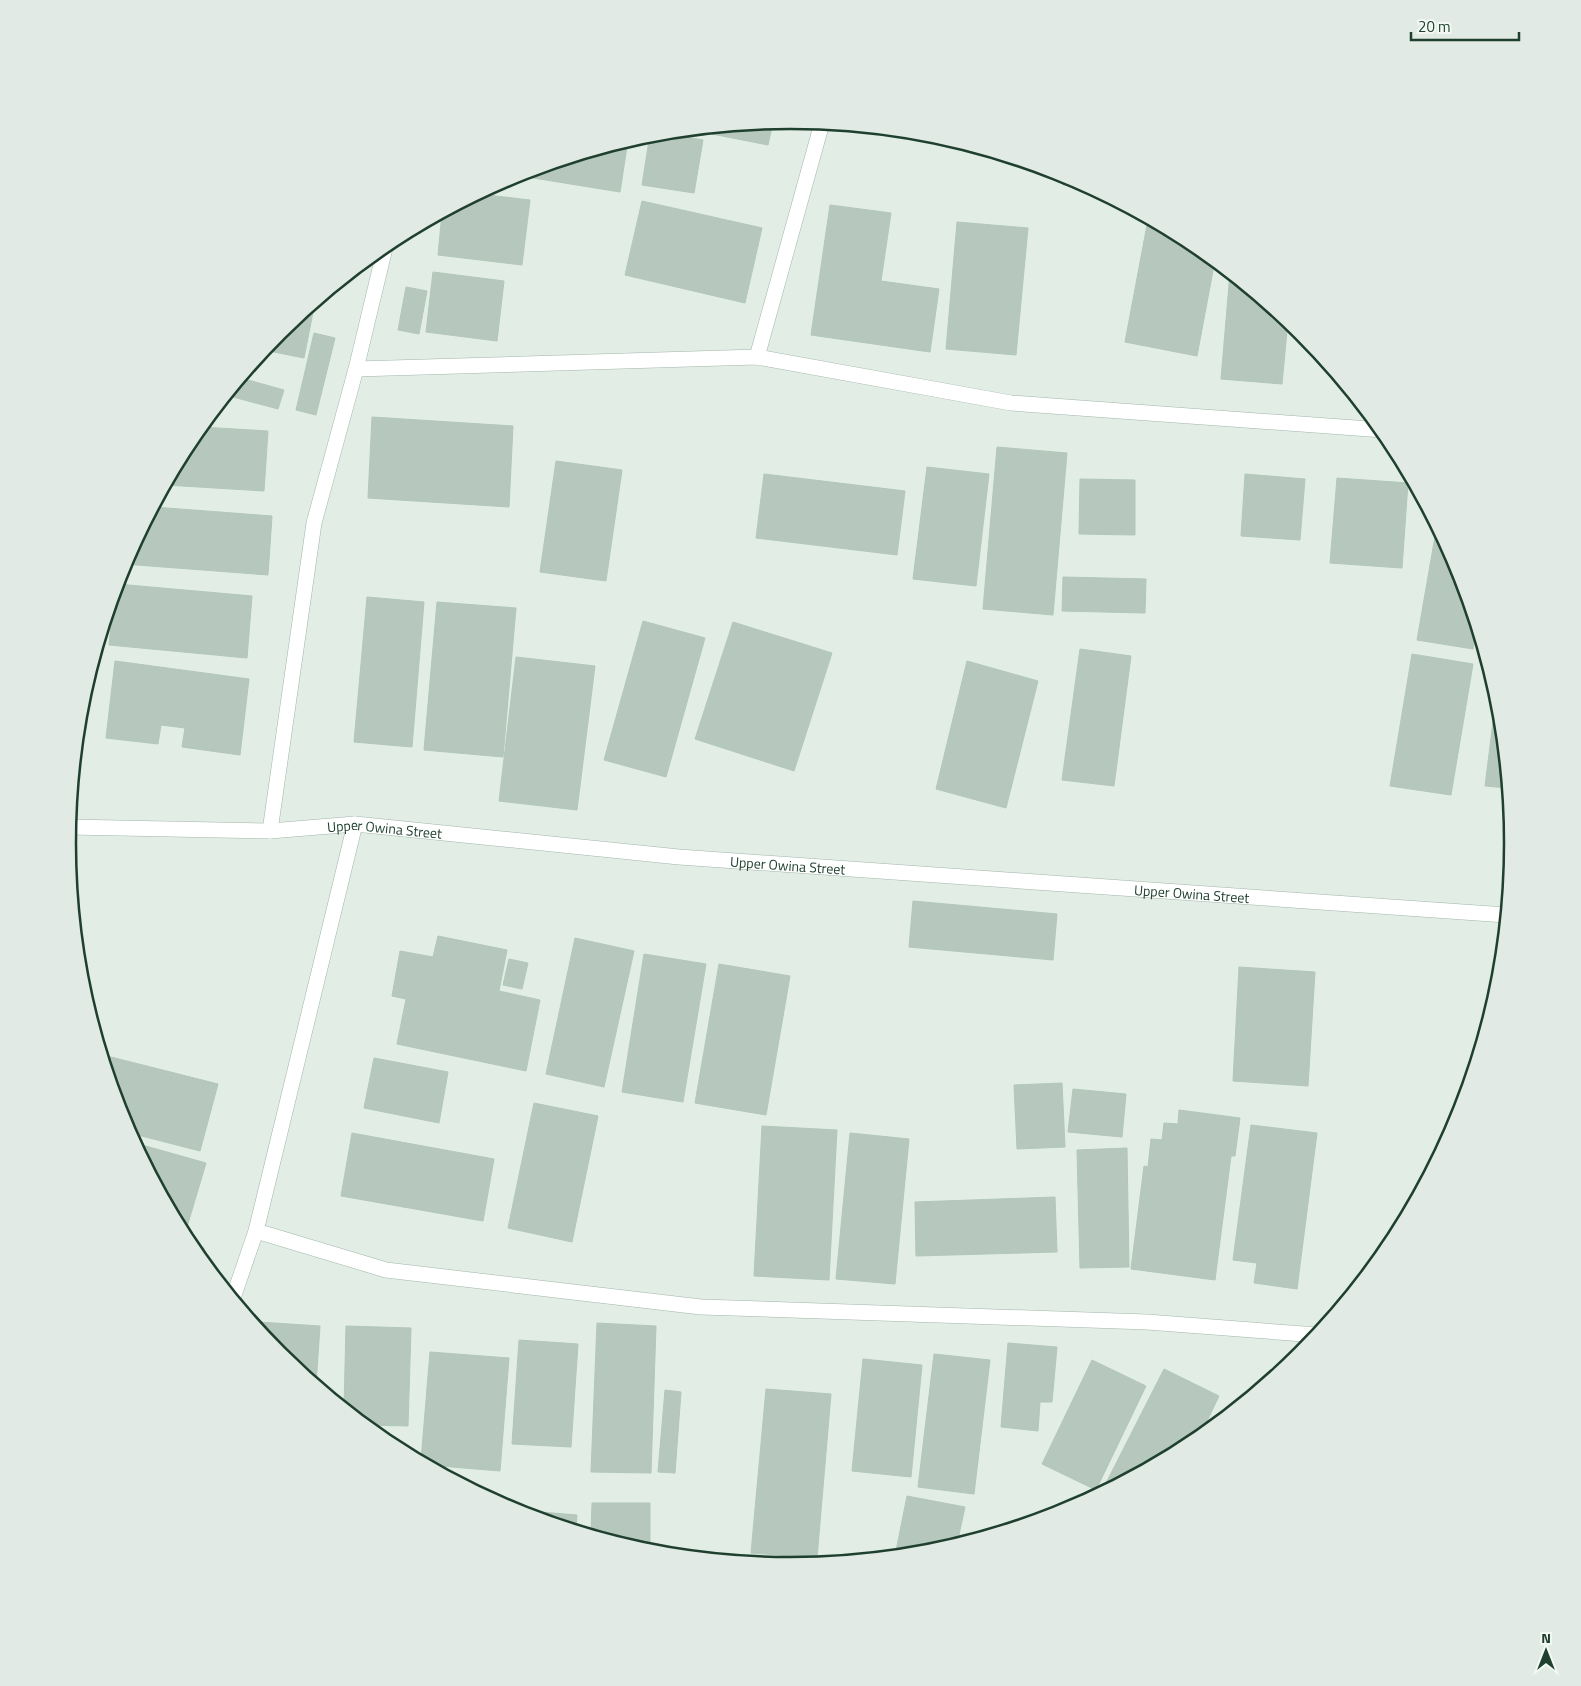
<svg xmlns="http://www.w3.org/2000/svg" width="1581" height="1686" viewBox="0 0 1581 1686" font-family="'Titillium Web',sans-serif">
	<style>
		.building { fill: #b6c8bd; stroke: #b2c7ba }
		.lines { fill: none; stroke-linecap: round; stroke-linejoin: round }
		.minor-casing { stroke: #a3b6ab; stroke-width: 16 }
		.minor { stroke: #fff; stroke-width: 15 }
		.labels { text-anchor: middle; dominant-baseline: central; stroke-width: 4.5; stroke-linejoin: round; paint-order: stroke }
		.street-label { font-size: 14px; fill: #1f402f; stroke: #f2f9f4 }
		.rim { fill: none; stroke: #1f402f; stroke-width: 2.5 }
	</style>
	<rect width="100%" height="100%" fill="#e1ede5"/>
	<path class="building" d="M773,122L768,145L712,134L713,128Z
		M662,133L703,140L694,193L642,185L650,134Z
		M628,140L620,192L515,175Z
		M1064,174L1067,175L1086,185H1063Z
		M479,194L530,200L522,265L438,255L442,213Z
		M642,201L762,228L745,303L625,275Z
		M830,205L891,213L881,281L939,289L930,352L811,335Z
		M957,222L1028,228L1016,355L946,349Z
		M1147,225L1167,228L1192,242L1215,260L1197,356L1125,342Z
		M433,272L504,281L497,341L426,332Z
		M1230,273L1288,320L1282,384L1221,379Z
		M406,287L427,291L419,334L398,330Z
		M315,302L304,358L264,350L279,332Z
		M314,333L335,338L316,415L296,410Z
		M241,378L284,390L278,409L233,397L237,383Z
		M372,417L513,426L509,507L368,498Z
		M201,427L268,431L264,491L166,485L190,441Z
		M997,447L1067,453L1053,615L983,609Z
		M556,461L622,470L606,581L540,572Z
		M927,467L989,474L976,586L913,579Z
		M764,474L905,491L897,555L756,538Z
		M1245,474L1305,479L1300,540L1241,536Z
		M1337,478L1408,483L1402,568L1330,563Z
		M1080,479L1135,480V535L1079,534Z
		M154,507L272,516L268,575L124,564Z
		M1437,525L1459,567L1477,626L1473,649L1417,640Z
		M1063,577L1146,579L1145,613L1062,611Z
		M117,584L252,596L247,658L109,645L114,596Z
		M367,597L424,602L412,747L354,742Z
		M437,602L516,608L503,757L424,750Z
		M643,621L705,638L666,777L604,760Z
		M733,622L832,653L794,771L695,739Z
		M1080,649L1131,656L1114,786L1062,780Z
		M1412,654L1473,664L1451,795L1390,786Z
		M516,657L595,666L577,810L499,801Z
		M94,661L88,707L81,706V702Z
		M115,661L249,679L240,755L182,747L185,728L161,725L158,744L106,738Z
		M967,661L1038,681L1006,808L936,789Z
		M1496,698L1499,699L1500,702L1508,788L1485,786Z
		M913,901L1057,914L1053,960L909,947Z
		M438,936L507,950L499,991L540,1000L526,1071L397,1044L406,999L392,996L400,951L433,957Z
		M575,938L634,951L604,1087L546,1074Z
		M644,954L706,964L683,1102L622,1092Z
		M509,959L528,963L522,989L503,985Z
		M719,964L790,976L766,1115L695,1103Z
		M1239,967L1315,972L1308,1086L1233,1081Z
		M103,1055L218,1084L200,1151L130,1133L122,1119Z
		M374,1058L448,1072L439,1123L364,1108Z
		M1062,1083L1065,1147L1017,1149L1014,1085Z
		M1073,1089L1126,1094L1122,1137L1068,1132Z
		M534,1103L598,1116L572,1242L508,1228Z
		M1179,1110L1240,1118L1235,1156H1231L1215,1280L1131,1269L1144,1166L1148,1167L1151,1139L1162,1140L1164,1123L1178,1124Z
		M1251,1125L1317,1133L1297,1289L1254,1283L1257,1263L1233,1260Z
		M762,1126L837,1130L829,1280L754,1276Z
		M352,1133L494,1159L483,1221L341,1196Z
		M850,1133L909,1139L895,1284L836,1279Z
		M135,1143L206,1163L187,1227L178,1224Z
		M1127,1148L1129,1267L1080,1268L1077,1150Z
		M1055,1197L1057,1252L916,1256L915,1202Z
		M189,1245L204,1248L202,1260Z
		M259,1322L320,1326L316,1385L279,1354L258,1329Z
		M597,1323L656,1326L651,1473L591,1472Z
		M346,1326L411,1328L408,1426L365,1425L344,1407Z
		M519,1340L578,1344L571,1447L512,1444Z
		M1008,1343L1057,1347L1052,1402H1040L1038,1431L1001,1427Z
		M430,1352L509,1358L500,1471L428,1465L421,1461Z
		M934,1354L990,1360L974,1494L918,1487Z
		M863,1359L922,1365L911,1477L852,1471Z
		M1092,1360L1146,1386L1096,1490L1042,1464Z
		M1164,1369L1219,1396L1198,1440L1192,1444L1102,1491Z
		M766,1389L831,1394L817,1558L751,1553Z
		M665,1390L681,1392L675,1473L658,1472Z
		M907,1496L965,1507L957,1544L931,1552L895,1556Z
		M592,1503H650V1552L591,1534Z
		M516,1510L577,1515L576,1530L516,1512Z"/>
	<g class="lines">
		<defs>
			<g id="minor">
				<path d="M757,357L822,123"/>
				<path d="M356,369L757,357L1011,403L1383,430"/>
				<path d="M355,824L256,1231L386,1270L701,1307L1147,1322L1317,1335"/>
				<path id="s1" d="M69,827L270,831L355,824L679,857L1506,915"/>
				<path d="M270,831L314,523L356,369L386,244"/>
				<path d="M233,1298L256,1231"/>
			</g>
		</defs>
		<use href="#minor" class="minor-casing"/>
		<use href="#minor" class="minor"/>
	</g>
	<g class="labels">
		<g class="street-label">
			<text stroke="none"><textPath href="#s1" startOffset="316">Upper Owina Street</textPath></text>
			<text stroke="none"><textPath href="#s1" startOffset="721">Upper Owina Street</textPath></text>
			<text stroke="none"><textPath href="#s1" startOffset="1126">Upper Owina Street</textPath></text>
		</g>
	</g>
	<path d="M0 0H1581V1686H0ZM76 843a714 714 0 1 1 1428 0a714 714 0 1 1-1428 0Z" fill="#e1eae4" fill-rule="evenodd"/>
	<path class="rim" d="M76 843a714 714 0 1 1 1428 0a714 714 0 1 1-1428 0Z"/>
	<g transform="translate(1546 1651)" stroke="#f2f9f4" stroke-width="4" paint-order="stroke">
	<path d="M0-4L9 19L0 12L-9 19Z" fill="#1f402f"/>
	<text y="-8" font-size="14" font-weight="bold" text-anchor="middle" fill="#1f402f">N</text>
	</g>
	<path d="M1411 32v8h108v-8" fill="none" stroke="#1f402f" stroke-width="2.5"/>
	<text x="1418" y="32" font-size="15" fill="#1f402f" stroke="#f2f9f4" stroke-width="4" paint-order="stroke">20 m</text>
</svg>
